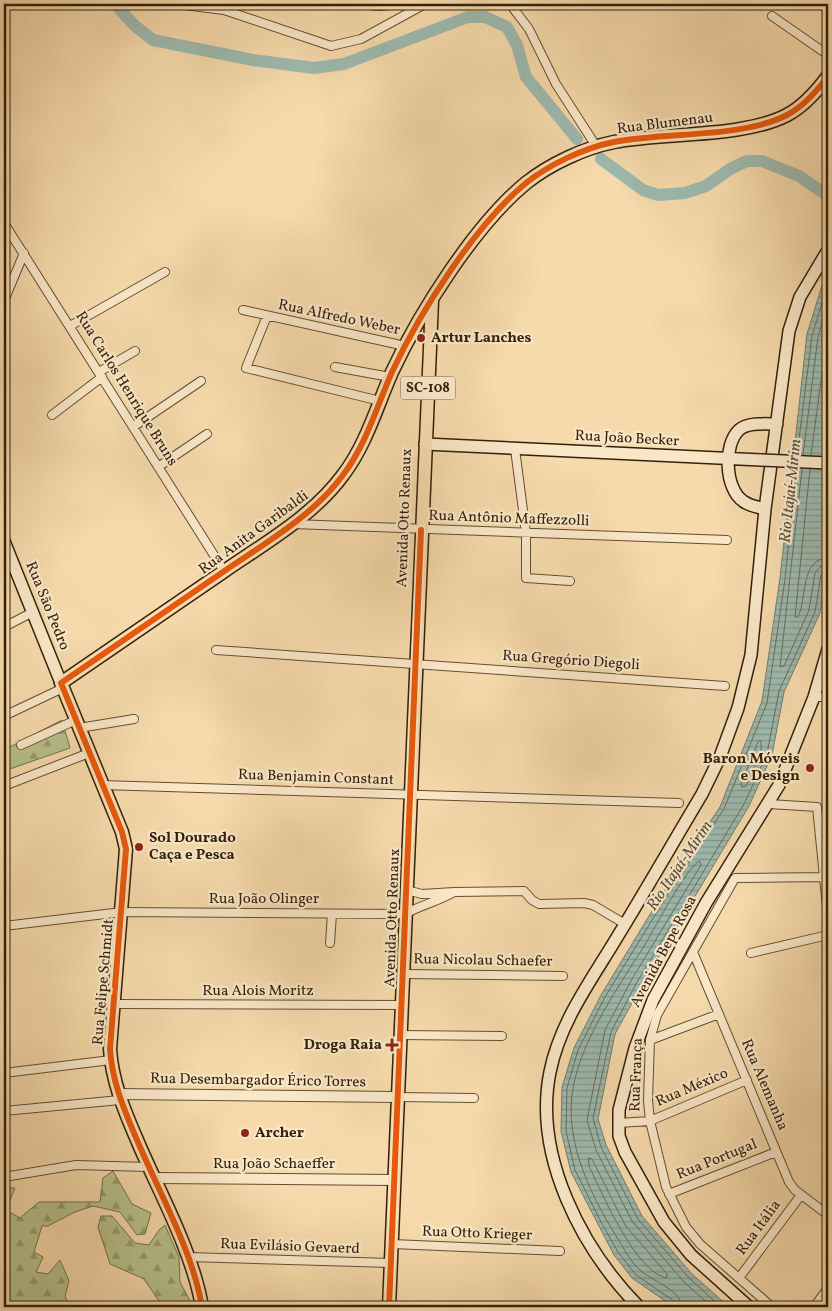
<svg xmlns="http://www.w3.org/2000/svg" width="832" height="1311" viewBox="0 0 832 1311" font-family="Vollkorn,serif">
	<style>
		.forest { fill: url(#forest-firs); stroke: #75704b }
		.water { fill: url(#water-rules); stroke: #737c6d }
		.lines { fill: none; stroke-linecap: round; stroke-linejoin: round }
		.shore { stroke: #686d5c; stroke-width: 1 }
		.river { stroke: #9dbaaf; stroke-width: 12 }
		.minor-casing { stroke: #644e32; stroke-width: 10 }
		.tertiary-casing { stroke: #644e32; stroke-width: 12 }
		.secondary-casing { stroke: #332009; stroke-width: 14 }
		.primary-casing { stroke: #332009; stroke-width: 15 }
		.minor { stroke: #f9e7c8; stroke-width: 8 }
		.tertiary { stroke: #f9e7c8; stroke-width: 10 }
		.secondary { stroke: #f9e7c8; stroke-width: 11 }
		.primary { stroke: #f6daab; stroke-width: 12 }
		.secondary-bridge-casing { stroke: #332009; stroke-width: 14; stroke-linecap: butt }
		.secondary-bridge { stroke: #f9e7c8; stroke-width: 11 }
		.cycleway-casing { stroke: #f9e7c8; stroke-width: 9 }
		.cycleway { stroke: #e8590c; stroke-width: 6 }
		.poi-dot { fill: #8f2418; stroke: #f9e7c8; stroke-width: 2 }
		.labels { text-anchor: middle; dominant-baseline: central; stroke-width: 4.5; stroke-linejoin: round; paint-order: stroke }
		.shield { fill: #f9e7c8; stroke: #6e5c42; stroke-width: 1 }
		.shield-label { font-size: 14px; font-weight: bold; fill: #332009 }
		.street-label { font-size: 15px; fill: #332009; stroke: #f9e7c8 }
		.poi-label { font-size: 15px; font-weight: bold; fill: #332009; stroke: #f9e7c8; text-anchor: start }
		.water-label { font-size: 16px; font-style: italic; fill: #534e3b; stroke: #f9e7c8 }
	</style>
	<defs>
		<pattern id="forest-firs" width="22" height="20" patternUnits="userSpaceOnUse" patternTransform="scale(1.25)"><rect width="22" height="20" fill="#b7c18d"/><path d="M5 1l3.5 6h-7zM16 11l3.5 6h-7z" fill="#959c71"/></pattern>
		<pattern id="water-rules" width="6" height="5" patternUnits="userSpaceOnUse" patternTransform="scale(1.25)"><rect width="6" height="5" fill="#9dbaaf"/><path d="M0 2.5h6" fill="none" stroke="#81978d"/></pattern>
	</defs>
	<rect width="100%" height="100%" fill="#f6daab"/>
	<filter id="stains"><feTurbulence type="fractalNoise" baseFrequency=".004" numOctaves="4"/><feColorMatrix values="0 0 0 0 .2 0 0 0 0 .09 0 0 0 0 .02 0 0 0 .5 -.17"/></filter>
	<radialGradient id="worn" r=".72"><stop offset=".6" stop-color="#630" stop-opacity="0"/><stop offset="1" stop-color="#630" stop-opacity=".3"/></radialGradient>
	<path class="forest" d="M62,720L70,748L4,771V750Z
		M113,1171L132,1204L151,1213L145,1234L137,1235L120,1212L93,1206L75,1212L48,1226H42L34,1252L43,1257L36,1272L48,1274L60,1260L69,1281L65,1296L69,1307H4V1188H15L6,1210L20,1218L39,1202H100L103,1178Z
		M101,1216H112L135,1243L149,1245L159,1230L165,1225L179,1257L180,1282L190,1301L189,1307H158L159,1301L144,1279L110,1264L98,1227Z"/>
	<path class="water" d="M828,266V561L820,613L784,692L772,755L749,806L642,985L615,1034L598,1119L606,1145L642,1216L692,1274L729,1307H674L632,1278L614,1255L571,1172L561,1131L562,1087L574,1048L601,995L669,883L720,807L762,701L780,578L807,334Z"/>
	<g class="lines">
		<path class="shore" d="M797,455L812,336L828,283
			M803,455L818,337L828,304
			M811,455L828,329
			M802,469L780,667L784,666L809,610L815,573L820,567L828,565
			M810,469L795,617H798C807,598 800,559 828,558
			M761,741V751L746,786L742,787L741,784L758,742Z
			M589,1158L592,1159L625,1225L667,1274V1278C636,1273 602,1193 589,1166Z
			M676,1307L674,1301L636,1275L618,1252L601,1222L575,1170L566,1131L567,1088L578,1050L605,997L673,886L724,809L767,703L785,579L796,468
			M682,1307C682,1291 653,1281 641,1271C634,1265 627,1255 623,1247C594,1202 563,1144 573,1088C582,1038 619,986 646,943C657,924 684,872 699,861L701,865L632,979L605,1030L587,1120L596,1150L632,1221L684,1282L712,1307
			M721,1307L689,1278L638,1219L601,1147L593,1118L611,1032L637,982L744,804L767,754L779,691L815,612L821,575L828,571"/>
		<path class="river" d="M115,4L134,25L153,40L253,60L314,68L344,64L468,17H485L507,27L517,45L526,77L577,139
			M601,159L643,190L658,195L685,193L706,186L730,169L747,161H762L799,176L828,196"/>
		<defs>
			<path id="minor" d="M176,4L224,10L331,46L361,39L425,4
				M360,4L379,6L402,4
				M510,4L529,29L556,84L596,146
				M772,16L828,55
				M4,223L224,571
				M4,301L24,253
				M243,310L405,346
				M267,316L246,368L380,401
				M70,326L165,272
				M335,367L390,377
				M99,372L135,351
				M52,415L102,377
				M133,427L201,381
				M515,449L526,533V578L570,581
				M158,467L207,434
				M293,524L727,540
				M4,627L33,612
				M216,650L725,686
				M814,697H828
				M4,716L63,688
				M79,728L134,719
				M21,745L76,720
				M102,785L679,803
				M4,786L89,753
				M769,804L817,807L828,917
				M406,890L422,894L454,892L524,891L532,900L539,904L584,903L593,905L625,924
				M4,926L122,912L405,914C421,905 439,901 454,892
				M330,943L332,914
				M693,952L789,1182L795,1190L828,1215
				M751,953L828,935
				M403,974L563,976
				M114,1004L402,1005
				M400,1035L502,1036
				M650,1040L719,1014
				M4,1073L111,1060
				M398,1097L474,1098
				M4,1111L120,1100
				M618,1123L650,1121L747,1080
				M4,1177L76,1165L148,1167
				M669,1194L776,1152
				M392,1244L560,1251
				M188,1257L391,1263
				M739,1278L801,1195
				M772,1307L700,1244L686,1227L666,1187L650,1121L648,1100L650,1040L657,1015L735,878L823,877
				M814,1307L828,1288"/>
			<path id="tertiary" d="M118,1094L398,1097
				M153,1178L394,1180"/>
			<path id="secondary" d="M425,444L761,460
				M765,509C758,507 749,506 743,501C725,489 723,445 739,430C748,422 765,424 777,424
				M4,541L61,683
				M639,1307C582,1249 533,1156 550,1072C560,1021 593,978 619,934C647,888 674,841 702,794L720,757L738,708L751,655L765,509L789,331L800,297L828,250
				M749,1307L691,1255L664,1222L625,1152L619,1136V1110L635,1048L653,1000L706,903L779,785L814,697L828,649"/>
			<path id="primary" d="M202,1307C193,1252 159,1192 137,1140C124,1110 112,1081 110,1049L126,849L122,832L61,683C115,646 169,609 223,572C265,543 313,516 343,475C366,445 377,406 392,372C420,312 475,225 526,183C550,164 584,148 614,142C665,132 743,138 787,115C804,106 817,91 828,76
				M389,1307L432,301"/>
		</defs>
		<use href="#minor" class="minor-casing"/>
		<use href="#tertiary" class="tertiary-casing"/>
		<use href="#secondary" class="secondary-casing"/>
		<use href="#primary" class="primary-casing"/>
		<use href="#minor" class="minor"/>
		<use href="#tertiary" class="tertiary"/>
		<use href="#secondary" class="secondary"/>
		<use href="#primary" class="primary"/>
		<defs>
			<path id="secondary-bridge" d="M761,460L828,463"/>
		</defs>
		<use href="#secondary-bridge" class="secondary-bridge-casing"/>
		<use href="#secondary-bridge" class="secondary-bridge"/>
		<defs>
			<path id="cycleway" d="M202,1307C193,1252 159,1192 137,1140C124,1110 112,1081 110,1049L126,849L122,832L61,683C115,646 169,609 223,572C265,543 313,516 343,475C366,445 377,406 392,372C420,312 475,225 526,183C550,164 584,148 614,142C665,132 743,138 787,115C804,106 817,91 828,76
				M389,1307L421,530"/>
		</defs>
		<use href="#cycleway" class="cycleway-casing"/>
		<use href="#cycleway" class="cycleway"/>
	</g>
	<g class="poi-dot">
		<circle cx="421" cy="338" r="5"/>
		<circle cx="810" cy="768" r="5"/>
		<circle cx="139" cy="847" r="5"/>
		<path d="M389.5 1037.5h5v5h5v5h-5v5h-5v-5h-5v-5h5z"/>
		<circle cx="245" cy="1133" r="5"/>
	</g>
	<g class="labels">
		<rect class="shield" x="400.5" y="376.5" width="55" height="23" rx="4"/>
		<g class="shield-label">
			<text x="428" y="388">SC-108</text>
		</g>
		<g class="street-label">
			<text transform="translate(665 124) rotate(-7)">Rua Blumenau</text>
			<text transform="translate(339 318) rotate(12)">Rua Alfredo Weber</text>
			<text transform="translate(126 389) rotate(58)">Rua Carlos Henrique Bruns</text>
			<text transform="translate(627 439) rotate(3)">Rua João Becker</text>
			<text transform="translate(405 518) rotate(-88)">Avenida Otto Renaux</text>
			<text transform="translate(509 519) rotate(2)">Rua Antônio Maffezzolli</text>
			<text transform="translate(254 533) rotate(-36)">Rua Anita Garibaldi</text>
			<text transform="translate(47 606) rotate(68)">Rua São Pedro</text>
			<text transform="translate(571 661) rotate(4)">Rua Gregório Diegoli</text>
			<text transform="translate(316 778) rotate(2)">Rua Benjamin Constant</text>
			<text x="264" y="899">Rua João Olinger</text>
			<text transform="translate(393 918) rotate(-88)">Avenida Otto Renaux</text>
			<text transform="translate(664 952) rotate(-62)">Avenida Bepe Rosa</text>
			<text transform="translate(483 961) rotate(1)">Rua Nicolau Schaefer</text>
			<text transform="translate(104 982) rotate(-85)">Rua Felipe Schmidt</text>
			<text x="258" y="991">Rua Alois Moritz</text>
			<text transform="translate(637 1075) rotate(-88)">Rua França</text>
			<text transform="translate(258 1081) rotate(1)">Rua Desembargador Érico Torres</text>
			<text transform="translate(764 1085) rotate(67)">Rua Alemanha</text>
			<text transform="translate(692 1088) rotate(-23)">Rua México</text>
			<text transform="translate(717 1160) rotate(-22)">Rua Portugal</text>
			<text x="274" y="1164">Rua João Schaeffer</text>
			<text transform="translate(759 1228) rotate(-54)">Rua Itália</text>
			<text transform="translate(477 1234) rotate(2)">Rua Otto Krieger</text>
			<text transform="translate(290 1247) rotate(2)">Rua Evilásio Gevaerd</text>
		</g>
		<g class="poi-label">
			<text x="431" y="338">Artur Lanches</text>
			<text x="800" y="759" text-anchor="end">Baron Móveis<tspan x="800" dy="17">e Design</tspan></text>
			<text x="149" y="838">Sol Dourado<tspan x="149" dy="17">Caça e Pesca</tspan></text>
			<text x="382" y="1045" text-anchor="end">Droga Raia</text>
			<text x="255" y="1133">Archer</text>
		</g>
		<g class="water-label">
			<text transform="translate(791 491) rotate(-84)">Rio Itajaí-Mirim</text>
			<text transform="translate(680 866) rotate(-56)">Rio Itajaí-Mirim</text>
		</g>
	</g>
	<rect width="832" height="1311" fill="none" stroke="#f6daab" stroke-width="20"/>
	<rect x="5" y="5" width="822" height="1301" fill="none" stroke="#332009" stroke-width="2.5"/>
	<rect x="10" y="10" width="812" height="1291" fill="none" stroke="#332009"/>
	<rect width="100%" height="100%" filter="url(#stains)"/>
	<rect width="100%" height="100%" fill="url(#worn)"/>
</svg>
